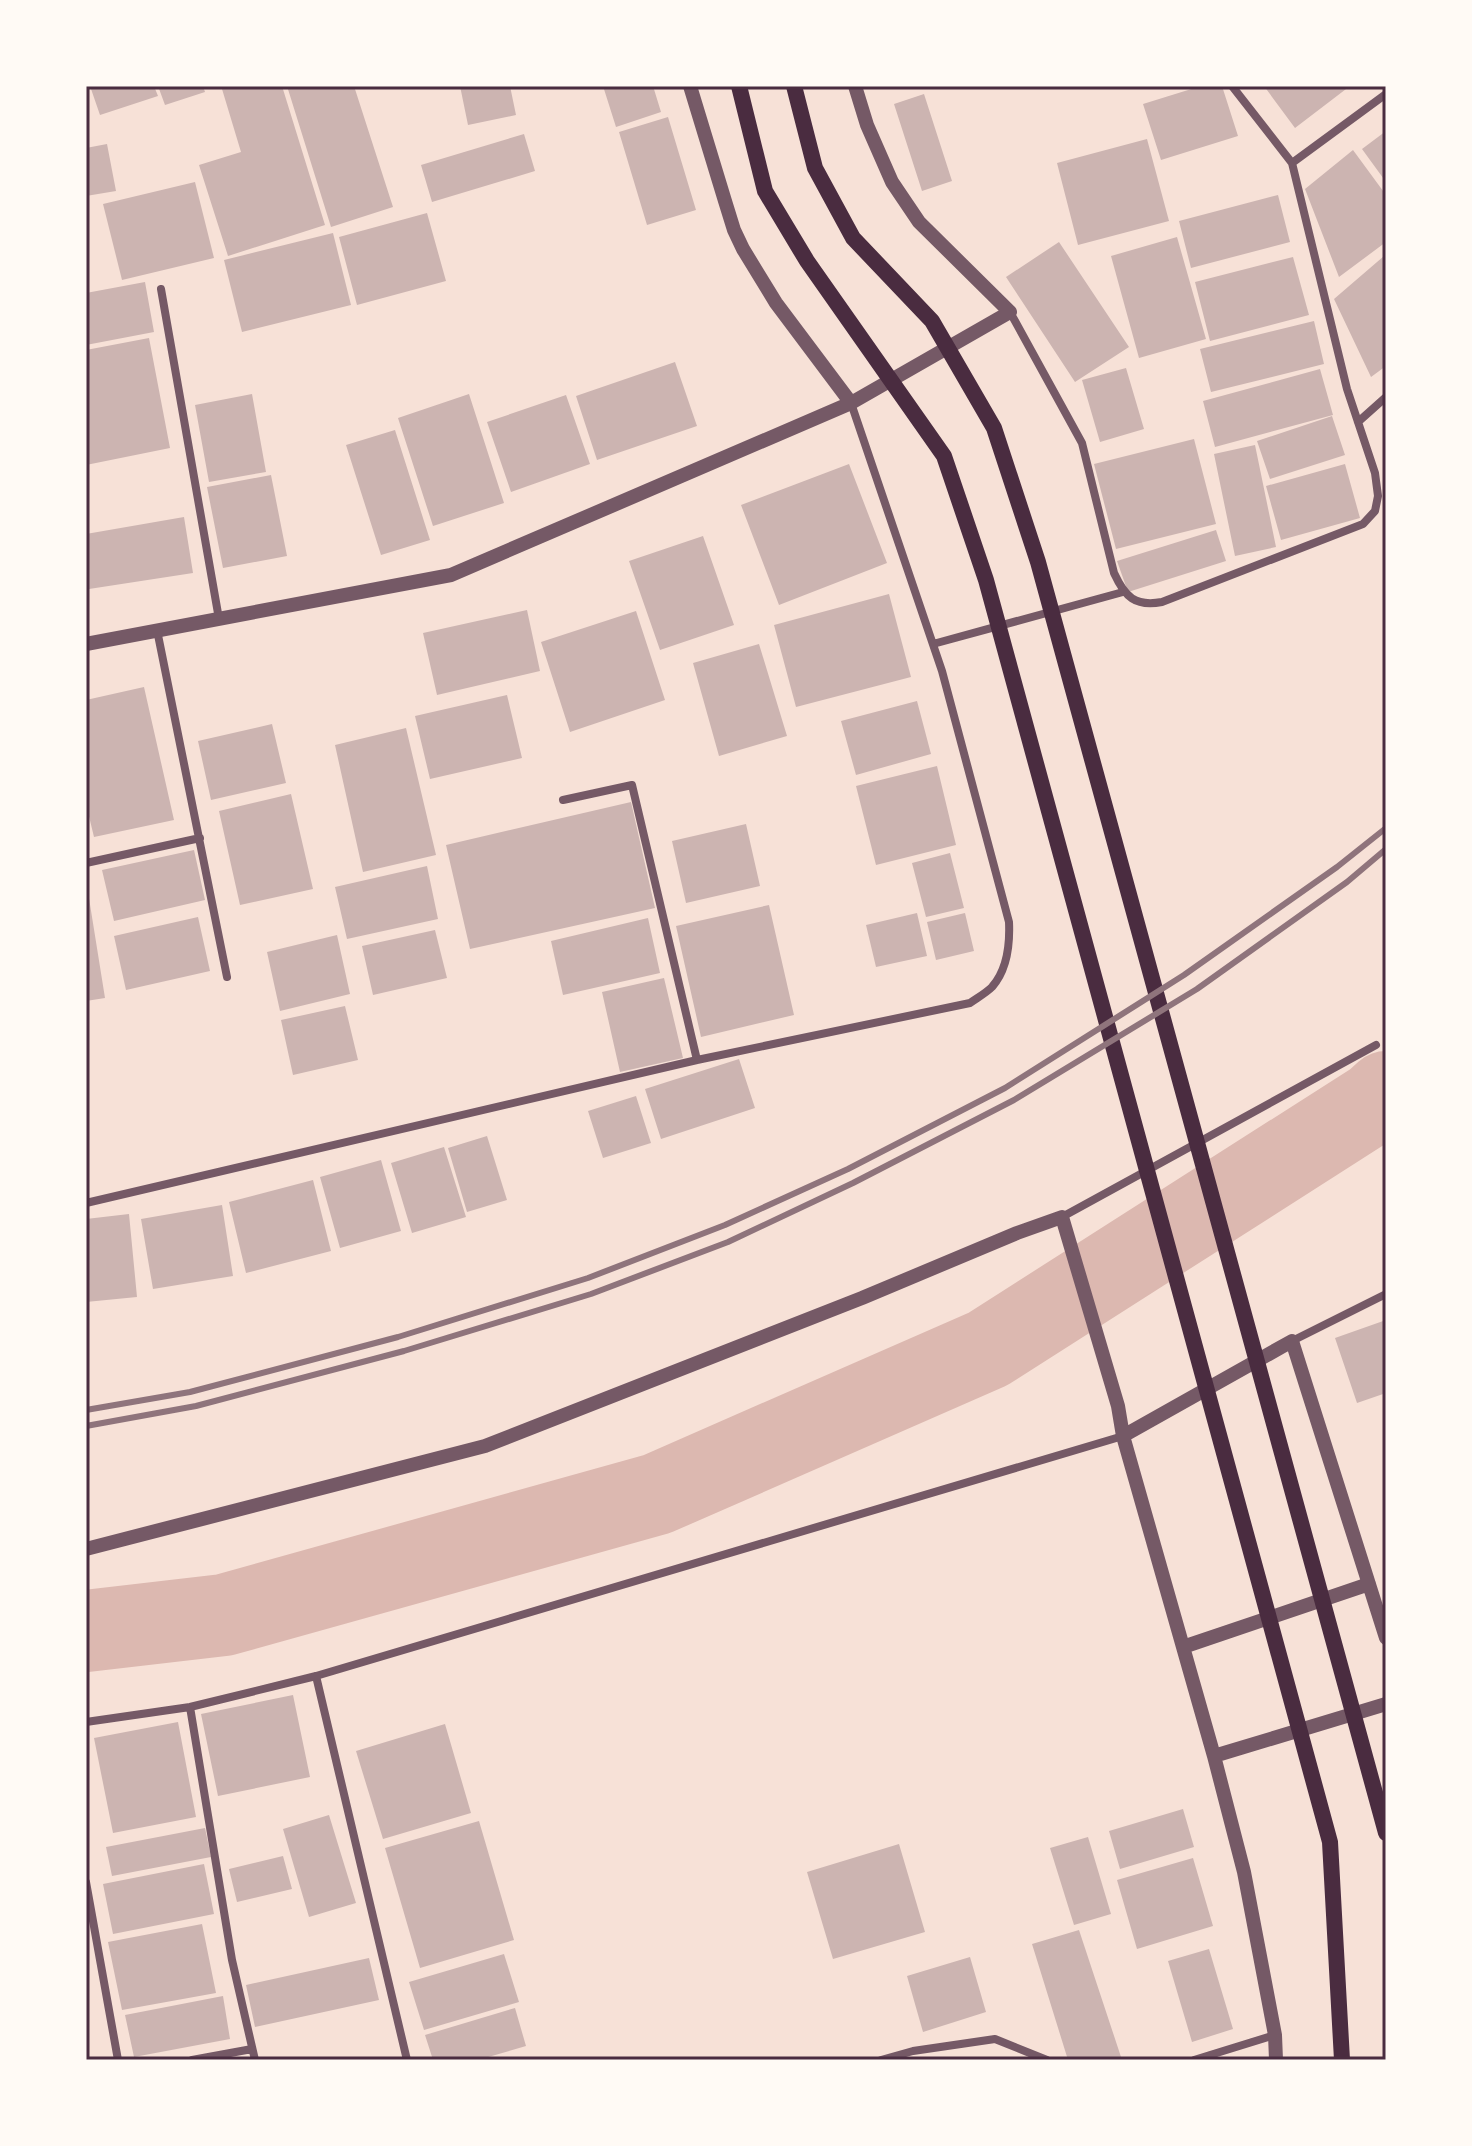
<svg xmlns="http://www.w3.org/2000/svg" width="1472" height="2146" viewBox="0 0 1472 2146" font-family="Inter,sans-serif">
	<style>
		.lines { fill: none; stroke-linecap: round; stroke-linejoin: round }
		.river { stroke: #dcb8b0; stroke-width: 82 }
		.building { fill: #ccb4b1 }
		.minor { stroke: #755966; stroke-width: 8 }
		.tertiary { stroke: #755966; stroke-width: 14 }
		.secondary { stroke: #4a2c40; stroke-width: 16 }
		.rail { stroke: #8f747c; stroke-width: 6 }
		.neatline { fill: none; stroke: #4a2c40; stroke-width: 3 }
	</style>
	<rect width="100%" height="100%" fill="#f7e1d7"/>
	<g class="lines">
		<path class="river" d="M86,1631L224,1615L657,1494L988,1349L1375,1102L1386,1092"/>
	</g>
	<path class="building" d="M90,86H154L158,96L100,115Z
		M158,86H203L205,92L165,105Z
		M224,86H282L325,225L228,256L199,165L241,152L222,89L225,88Z
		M287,86H354L393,207L331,227Z
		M460,86H510L516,115L468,125Z
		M603,86H653L661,112L616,127Z
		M1201,86H1222L1238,136L1161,160L1143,104Z
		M1264,86H1350L1295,128Z
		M924,94L952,181L922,191L894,104Z
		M668,117L696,210L647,225L619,132Z
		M1386,131V182L1362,149Z
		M524,134L535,171L432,202L421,165Z
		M1147,139L1169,221L1078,245L1057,163Z
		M107,144L116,191L86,196V148Z
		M1353,150L1386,195V242L1339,277L1305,189Z
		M195,182L214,258L122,280L103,204Z
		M1278,195L1290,242L1191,268L1179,221Z
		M427,213L446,281L357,305L339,237Z
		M333,233L351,305L242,332L224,260Z
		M1177,237L1206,339L1139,358L1111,256Z
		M1059,242L1129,347L1075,382L1006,277Z
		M1384,256L1386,260V366L1371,377L1334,299Z
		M1293,257L1309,315L1210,341L1195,282Z
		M145,282L154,332L86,345V293Z
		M1314,321L1324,364L1211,392L1200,349Z
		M149,338L170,448L86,465V350Z
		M675,362L697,426L597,460L576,396Z
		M1126,368L1144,429L1100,442L1082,380Z
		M1320,369L1333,415L1215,447L1203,401Z
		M252,394L266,472L209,482L195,405Z
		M469,394L504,503L433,526L398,418Z
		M566,395L590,464L511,492L487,422Z
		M1332,416L1345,455L1270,479L1257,441Z
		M395,430L430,540L381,555L346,445Z
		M1194,439L1216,524L1116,549L1094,464Z
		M1255,445L1276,547L1235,556L1214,454Z
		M849,464L887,563L779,605L741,505Z
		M1345,464L1360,518L1281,540L1266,486Z
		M271,475L287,556L223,568L207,487Z
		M184,517L193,573L89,589L86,574V534Z
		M1216,530L1226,561L1128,592L1117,561Z
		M703,536L734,625L660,650L629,561Z
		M889,594L911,677L796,707L774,625Z
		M527,610L540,671L437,695L423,633Z
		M636,611L665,700L570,732L541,642Z
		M759,644L787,736L719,756L693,663Z
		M144,687L174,820L94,837L86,804V700Z
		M507,695L522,758L430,779L415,716Z
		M917,701L931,754L856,775L841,721Z
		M272,724L286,783L211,800L198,741Z
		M406,728L436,855L363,872L335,745Z
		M937,766L956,845L876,865L856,786Z
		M291,794L313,889L240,905L219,811Z
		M631,802L655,908L470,949L446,845Z
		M746,824L760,886L686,903L672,841Z
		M194,850L205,900L114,921L102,870Z
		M950,853L964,908L926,917L912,863Z
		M427,866L438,919L347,939L335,887Z
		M86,892H88L105,998L86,1001Z
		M769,905L794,1015L701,1037L676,926Z
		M917,913L927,956L876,967L866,925Z
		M965,913L974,951L936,960L927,922Z
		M198,917L210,971L126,990L114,936Z
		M648,918L660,973L563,995L551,941Z
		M435,930L447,978L373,995L362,946Z
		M337,935L350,994L280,1011L267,952Z
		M664,978L683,1058L620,1072L602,992Z
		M345,1006L358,1060L293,1075L281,1020Z
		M739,1059L755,1108L661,1139L645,1089Z
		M636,1096L651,1143L603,1158L588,1111Z
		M487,1136L507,1200L467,1212L448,1148Z
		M444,1147L466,1217L412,1233L391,1163Z
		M381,1160L401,1231L340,1248L320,1177Z
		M313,1180L331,1251L246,1273L229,1202Z
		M222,1205L233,1276L153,1289L141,1219Z
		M129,1214L137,1297L86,1302V1219Z
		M1386,1320V1393L1357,1403L1335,1338Z
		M293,1695L310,1777L218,1796L201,1714Z
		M178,1722L196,1817L113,1833L94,1738Z
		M445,1724L471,1813L383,1839L356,1751Z
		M1183,1809L1194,1847L1120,1869L1109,1831Z
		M329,1815L356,1903L309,1917L283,1829Z
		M479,1821L514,1940L420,1968L385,1848Z
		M205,1828L211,1857L112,1876L106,1847Z
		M1088,1837L1111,1914L1074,1925L1050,1848Z
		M899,1844L925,1932L833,1959L807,1872Z
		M283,1856L292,1889L237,1902L229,1869Z
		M1193,1858L1213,1926L1137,1949L1117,1880Z
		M204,1864L214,1914L113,1934L103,1884Z
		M202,1924L216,1993L122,2010L108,1942Z
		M1079,1930L1122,2060H1068L1032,1944Z
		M1209,1949L1233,2029L1192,2042L1168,1961Z
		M504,1954L519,2002L424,2030L409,1982Z
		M970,1957L986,2012L923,2032L907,1976Z
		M369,1958L379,2000L255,2027L246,1985Z
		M223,1996L230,2039L134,2057L125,2015Z
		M515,2008L526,2046L478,2060H433L425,2035Z"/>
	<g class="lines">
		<path class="minor" d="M1292,163L1386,94
			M161,289L219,619
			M1010,312L1082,443L1114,573C1125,597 1135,607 1162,602L1363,524L1375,511L1378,496L1375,473L1347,389L1292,163L1232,86
			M1358,422L1386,397
			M157,630L227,977
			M933,644L1123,592
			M563,800L632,785L697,1060
			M86,863L200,838
			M86,1203L697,1060L970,1003C977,998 986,993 992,987C1007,970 1010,944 1009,922L942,671L851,403
			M1062,1217L1376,1045
			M1292,1341L1386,1294
			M316,1676L407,2060
			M190,1707L232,1960L255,2060
			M86,1722L190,1707L316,1676L1123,1436
			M86,1882L118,2060
			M192,2060L252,2049
			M881,2060L913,2051L995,2039L1047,2060
			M1194,2060L1275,2035"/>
		<path class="tertiary" d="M690,86L725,201L734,230L743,249L776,303L851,403
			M86,644L451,575L851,403L1010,312L919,222L892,182L867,125L855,86
			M1123,1436L1292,1341L1386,1638
			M86,1549L485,1446L862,1298L1017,1233L1062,1217L1118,1406L1123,1436L1214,1756L1244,1872L1275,2035L1276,2060
			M1183,1647L1369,1584
			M1214,1756L1386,1704"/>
		<path class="secondary" d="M739,86L765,191L807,261L944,456L986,580L1330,1842L1342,2060
			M794,86L815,168L853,238L932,321L994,428L1038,562L1386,1833"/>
		<path class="rail" d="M86,1410L190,1392L398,1337L588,1278L725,1225L848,1169L1005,1088L1184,975L1337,867L1386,828
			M86,1426L196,1406L404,1351L591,1294L728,1242L853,1183L1014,1100L1197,989L1347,882L1386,849"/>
	</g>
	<rect width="1472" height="2146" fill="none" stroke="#fffaf5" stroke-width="176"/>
	<rect x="88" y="88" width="1296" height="1970" class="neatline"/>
</svg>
